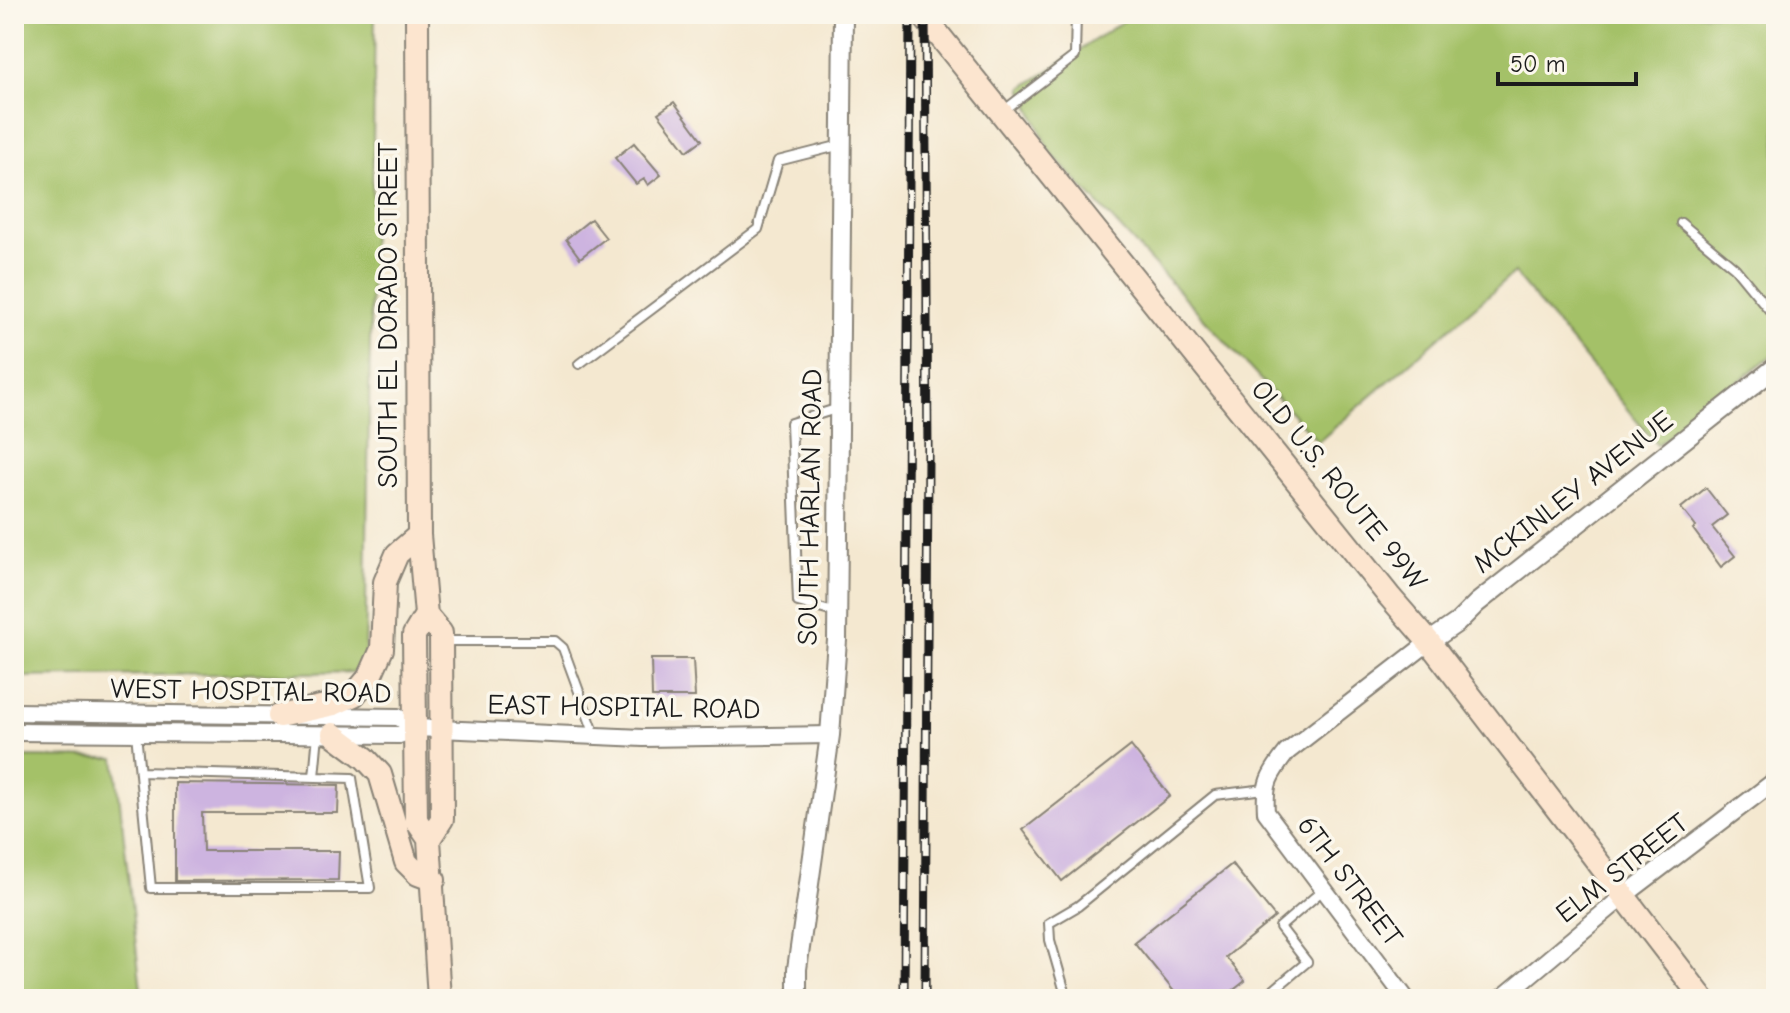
<svg xmlns="http://www.w3.org/2000/svg" width="1790" height="1013" viewBox="0 0 1790 1013" font-family="'Comic Neue',sans-serif">
	<style>
		.green { fill: #a4c168; stroke: #606e42; stroke-width: 2 }
		.building { fill: #cdb4e0 }
		.lines { fill: none; stroke-linecap: round; stroke-linejoin: round }
		.service-casing { stroke: #888276; stroke-width: 12 }
		.minor-casing { stroke: #888276; stroke-width: 20 }
		.tertiary-casing { stroke: #888276; stroke-width: 22 }
		.secondary-casing { stroke: #888276; stroke-width: 26 }
		.service { stroke: #fff; stroke-width: 8 }
		.minor { stroke: #fff; stroke-width: 16 }
		.tertiary { stroke: #fff; stroke-width: 18 }
		.secondary { stroke: #fce5cf; stroke-width: 22 }
		.rail-casing { stroke: #1c1c1c; stroke-width: 9 }
		.rail { stroke: #fbf7ec; stroke-width: 6; stroke-dasharray: 18; stroke-linecap: butt }
		.labels { text-anchor: middle; dominant-baseline: central; stroke-width: 7; stroke-linejoin: round; paint-order: stroke }
		.street-label { font-size: 28px; fill: #1c1c1c; stroke: #fbf7ec }
	</style>
	<rect width="100%" height="100%" fill="#fbf7ec"/>
	<filter id="ink" filterUnits="userSpaceOnUse"><feTurbulence type="fractalNoise" baseFrequency=".0125" numOctaves="2"/><feDisplacementMap in="SourceGraphic" scale="16" xChannelSelector="R" yChannelSelector="G"/><feConvolveMatrix kernelMatrix="1 2 1 2 8 2 1 2 1" color-interpolation-filters="sRGB"/></filter>
	<filter id="wash" filterUnits="userSpaceOnUse"><feTurbulence type="fractalNoise" baseFrequency=".006" numOctaves="4" result="noise"/><feDisplacementMap in="SourceGraphic" scale="32" xChannelSelector="R" yChannelSelector="G"/><feGaussianBlur stdDeviation="1.8" result="paint"/><feColorMatrix in="noise" values="0 0 0 0 0 0 0 0 0 0 0 0 0 0 0 0 0 1.4 0 .05"/><feComposite in="paint" operator="in"/></filter>
	<g filter="url(#wash)">
		<rect width="100%" height="100%" fill="#f4e8d0"/>
		<path class="green" d="M14,14H375L365,672L14,677Z
			M1134,14H1776V352L1657,445L1514,273L1318,442L1049,151L1022,88Z
			M14,757L115,758L142,999H14Z"/>
		<g id="blocks">
			<path class="building" d="M674,102L702,140L687,151L658,113Z
				M634,143L661,175L648,185L644,179L636,184L615,158Z
				M591,219L606,238L580,258L566,239Z
				M1706,488L1727,515L1712,527L1735,556L1721,567L1693,529L1696,527L1681,508Z
				M651,659H693L695,697H652Z
				M1131,746L1170,796L1062,881L1023,830Z
				M175,783L339,785L338,813H202L203,851H339L338,880L175,881Z
				M1232,864L1275,917L1226,957L1245,981L1222,999H1180L1134,942Z"/>
		</g>
	</g>
	<g filter="url(#ink)">
		<use href="#blocks" fill-opacity="0" stroke="#888276" stroke-width="2"/>
		<g class="lines">
			<defs>
				<path id="service" d="M564,14V16
					M1002,112L1075,56L1076,14
					M1681,223L1735,268L1776,318
					M579,364L758,229L778,161L841,145
					M837,613L798,602L791,423L839,408
					M441,641H555L563,648L595,735
					M136,733L151,888H370L352,778L140,772
					M314,777L318,734
					M1067,999L1050,940L1049,923L1078,906L1215,795L1265,789
					M1263,999L1307,962L1280,927L1324,889"/>
				<path id="minor" d="M14,712L398,717L416,728
					M14,732L399,735L416,728L643,738L830,735
					M1406,999L1266,812C1264,783 1269,775 1287,752L1429,642
					M1501,999L1625,895L1776,780"/>
				<path id="tertiary" d="M1429,642L1458,622L1477,603L1776,367
					M797,999V969L830,735L837,640L843,14"/>
				<path id="secondary" d="M417,14L419,535L426,615L441,633L442,819L429,839
					M922,14L1389,596L1429,642L1703,999
					M426,615L414,635L416,820L429,839L439,999
					M279,716L334,704L354,695L370,676L382,649L385,582L397,554L419,535
					M333,734L365,758L380,774L406,862L418,874L434,880"/>
			</defs>
			<use href="#service" class="service-casing"/>
			<use href="#minor" class="minor-casing"/>
			<use href="#tertiary" class="tertiary-casing"/>
			<use href="#secondary" class="secondary-casing"/>
			<use href="#service" class="service"/>
			<use href="#minor" class="minor"/>
			<use href="#tertiary" class="tertiary"/>
			<use href="#secondary" class="secondary"/>
			<defs>
				<path id="rail" d="M904,999L910,14
					M925,999L928,453L925,14"/>
			</defs>
			<use href="#rail" class="rail-casing"/>
			<use href="#rail" class="rail"/>
		</g>
	</g>
	<g class="labels">
		<g class="street-label">
			<text transform="translate(388 315) rotate(-90)">SOUTH EL DORADO STREET</text>
			<text transform="translate(1339 485) rotate(51)">OLD U.S. ROUTE 99W</text>
			<text transform="translate(1573 492) rotate(-38)">MCKINLEY AVENUE</text>
			<text transform="translate(810 507) rotate(-89)">SOUTH HARLAN ROAD</text>
			<text transform="translate(251 691) rotate(1)">WEST HOSPITAL ROAD</text>
			<text transform="translate(624 707) rotate(1)">EAST HOSPITAL ROAD</text>
			<text transform="translate(1622 868) rotate(-38)">ELM STREET</text>
			<text transform="translate(1350 881) rotate(53)">6TH STREET</text>
		</g>
	</g>
	<rect width="1790" height="1013" fill="none" stroke="#fbf7ec" stroke-width="48"/>
	<path d="M1498 72v12h138v-12" fill="none" stroke="#1c1c1c" stroke-width="4"/>
	<text x="1510" y="72" font-size="24" fill="#1c1c1c" stroke="#fbf7ec" stroke-width="6" paint-order="stroke">50 m</text>
</svg>
